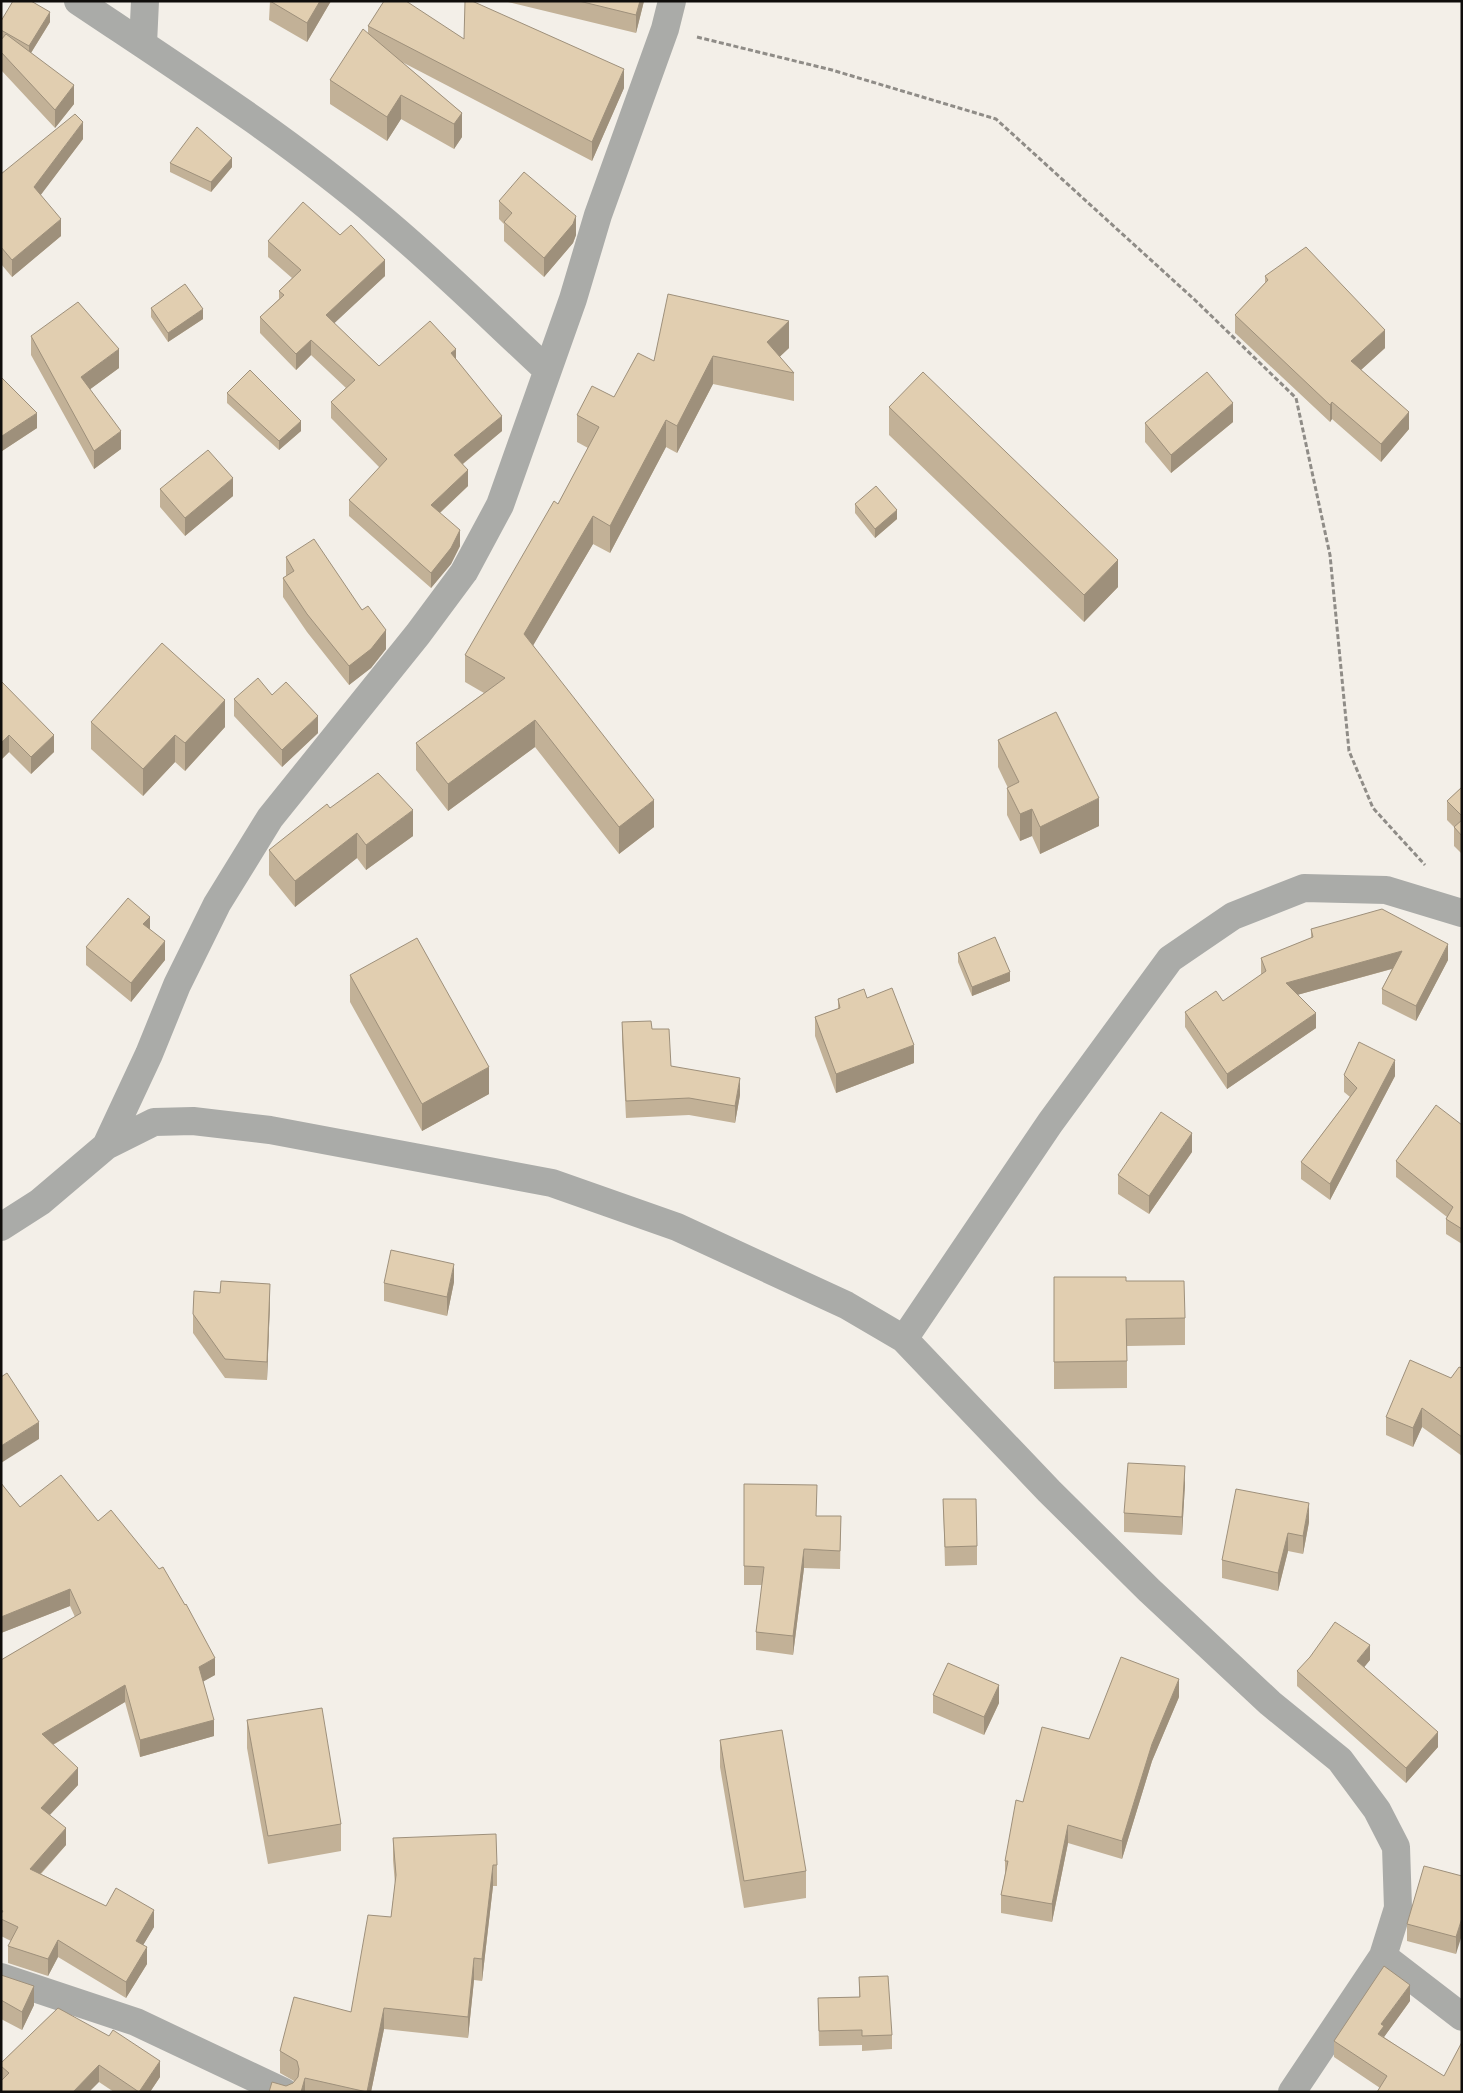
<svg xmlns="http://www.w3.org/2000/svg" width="1463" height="2093" viewBox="0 0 1463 2093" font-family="'Crimson Pro',serif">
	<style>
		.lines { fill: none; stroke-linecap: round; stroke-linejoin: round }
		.path { stroke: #8f8c87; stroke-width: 3; stroke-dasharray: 5 2.5; stroke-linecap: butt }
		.minor { stroke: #aaaba8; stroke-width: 28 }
		.wall { fill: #c2b197 }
		.shaded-wall { fill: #9e907b }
		.building { fill: #e1ceb0; stroke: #9e907b }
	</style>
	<rect width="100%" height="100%" fill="#f3efe8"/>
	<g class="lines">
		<path class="path" d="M697,37L832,70L996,119L1196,301L1296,398L1330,555L1349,751L1373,808L1425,865"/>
		<path class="minor" d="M78,1C181,70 286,137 380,217C438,265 492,319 547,370
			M143,44L145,1
			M106,1146L149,1054L177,985L217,904L270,818L418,634L464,572L500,505L573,299L598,215L665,29L672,1
			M1,1227L40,1202L106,1146L154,1122L193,1121L270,1130L552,1183L677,1227L846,1305L904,1339L1049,1491L1149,1590L1270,1703L1340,1760L1377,1810L1396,1847L1398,1908L1383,1956L1292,2092
			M904,1339L1050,1123L1170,959L1233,916L1304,888L1386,890L1462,913
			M1383,1956L1462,2017
			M1,1977L136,2022L284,2092"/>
	</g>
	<path class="wall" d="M270,1H331L307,42L269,20Z
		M504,1H644L636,33Z
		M1,21L50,22L31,53L74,104L55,128L1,70Z
		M368,26L464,39L624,88L592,161L402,62L462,113V137L454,149L401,119L387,141L330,104V80L368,33Z
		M83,139L40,195L61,236L12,277L1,264V174Z
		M170,163L232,167L211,192L170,172Z
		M499,201L576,235L573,243L544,277L504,241V224L499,219Z
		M268,241L385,276L334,323L379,366L456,360L502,431L463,464L468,486L440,513L460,546L451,564L431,588L349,516V500L380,468L331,418V402L346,388L311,355L296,370L260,333V317L279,299V291L292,278L268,257Z
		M1265,276L1385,348L1361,370L1409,429L1381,462L1332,419L1330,422L1235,333V315L1265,283Z
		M151,308L203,319L168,342L151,317Z
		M31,336L119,368L90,389L121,449L94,469L31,355Z
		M789,348L779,357L794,373V401L713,384L677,453L666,447L610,553L593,544L533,645L654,827L619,854L535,747L448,811L416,770V743L484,693L465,682V655L558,504L588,448L577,442V415L614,397L654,361Z
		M1,377L37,428L2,451L1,450Z
		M227,393L301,431L279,450L227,403Z
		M889,407L1118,587L1084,622L889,435Z
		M1233,422L1171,473L1145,442V423Z
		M160,489L233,496L185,536L160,507Z
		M855,504L897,519L875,538L855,513Z
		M286,557L386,649L371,668L349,685L307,632L283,597V578L286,576Z
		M1,681L54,752L31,774L9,752L1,760Z
		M272,695L318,733L282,767L234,716V699Z
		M91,722L225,727L185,771L175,762L143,796L91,749Z
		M998,740L1099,826L1040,854L1032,836L1020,841L1007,815V788H1008L998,767Z
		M1462,787V854L1454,846V827L1447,820V801Z
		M330,808L413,836L366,870L357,858L295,907L269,875V850Z
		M150,929L165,960L131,1002L86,965V947Z
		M1311,929L1448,960L1416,1021L1382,1004V989L1392,969L1297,995L1316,1028L1227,1089L1185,1027V1012L1223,1001L1261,975V958L1311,938Z
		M958,953L1010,981L972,996L958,962Z
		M350,975L489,1094L422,1131L350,1002Z
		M867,998L914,1063L836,1093L815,1036V1017L838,1009V999Z
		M622,1022L652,1029L671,1066L740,1095L735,1123L689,1115L626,1118L622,1039Z
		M1344,1075L1395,1076L1330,1200L1301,1179V1162L1350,1097L1344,1092Z
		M1462,1125V1244L1446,1234V1219L1447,1217L1396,1177V1161Z
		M1192,1152L1149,1214L1118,1194V1175Z
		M1054,1277L1126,1281L1185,1318V1345L1127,1346V1388L1054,1389Z
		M454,1282L447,1316L384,1301V1283Z
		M220,1293L270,1302L267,1380L225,1378L193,1333V1314Z
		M1462,1368V1456L1422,1427L1413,1447L1386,1435V1417L1451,1378Z
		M1,1483L20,1507L215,1675L203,1681L214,1736L140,1757L125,1702L53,1745L78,1785L50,1815L66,1845L41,1874L106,1906L154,1927L143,1945L147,1964L126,1998L58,1957L48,1976L8,1963V1946L11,1941L1,1936V1660L75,1617L70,1606L1,1633Z
		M744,1484L816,1516H841L840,1569L804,1568L793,1655L756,1650V1632L762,1585H744Z
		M1185,1484L1182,1535L1124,1532V1513Z
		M943,1499L977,1546V1565L945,1566Z
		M1309,1522L1303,1554L1288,1551L1278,1591L1222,1578V1560Z
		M1370,1660L1364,1667L1438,1747L1406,1783L1297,1686V1671Z
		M933,1695L999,1703L984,1735L933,1713Z
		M1179,1697L1152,1761L1122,1859L1068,1843L1052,1922L1001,1913V1895L1005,1874V1861L1023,1802L1089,1739Z
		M247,1720L341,1824V1851L268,1864L247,1748Z
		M720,1740L806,1871V1898L744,1908L720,1767Z
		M393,1838L497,1865V1886H493L482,1981L474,1980L468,2038L384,2029L371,2092H269L293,2083L294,2081L280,2073V2051L351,2012L391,1917L395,1884L393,1860Z
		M1462,1876L1456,1954L1407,1941V1924Z
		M1,1975L34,2005L22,2030L1,2019Z
		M859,1977L892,2035V2049L862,2051V2045L819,2046L818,1998L859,1997Z
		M1410,2001L1384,2037L1462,2092L1380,2088L1334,2057V2041Z
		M58,2008L160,2077L150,2092H114L99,2082L1,2092V2063Z"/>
	<path class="shaded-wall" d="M320,1H331L307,42V23Z
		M640,1H644L636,33V15Z
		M50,12V22L29,56V46Z
		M624,69V88L592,161V142Z
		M74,85V104L55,128V110Z
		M401,95V119L387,141V117Z
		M462,113V137L454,149V124Z
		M83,122V139L34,204V187Z
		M232,158V167L211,192V182Z
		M576,216V235L573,243L544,277V258Z
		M61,219V236L12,277V260Z
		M385,260V276L326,331V315Z
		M203,309V319L168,342V333Z
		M789,321V348L768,368L767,342Z
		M1385,330V348L1351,379V361Z
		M311,340V355L296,370V354Z
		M119,349V368L81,396V377Z
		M456,349V365L451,353Z
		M713,356V384L677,453V426Z
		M1332,402V419L1330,422V405Z
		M1233,403V422L1171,473V455Z
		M1409,412V429L1381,462V444Z
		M37,413V428L2,451V436Z
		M502,416V431L454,471V455Z
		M666,420V447L610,553V526Z
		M301,421V431L279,450V441Z
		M121,431V449L94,469V451Z
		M468,470V486L431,521V505Z
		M233,478V496L185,536V518Z
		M897,510V519L875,538V529Z
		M593,516V544L524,661V634Z
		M460,530V546L451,564L431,588V573Z
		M1118,560V587L1084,622V595Z
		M386,630V649L371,668L349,685V666Z
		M225,700V727L185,771V743Z
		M318,716V733L282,767V750Z
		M535,720V747L448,811V784Z
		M9,735V752L1,760V743Z
		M54,735V752L31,774V757Z
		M175,735V762L143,796V769Z
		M1099,798V826L1040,854V827Z
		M654,800V827L619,854V827Z
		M1032,809V836L1020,841V814Z
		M413,810V836L366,870V845Z
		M357,833V858L295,907V881Z
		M150,917V935L143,924Z
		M165,941V960L131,1002V983Z
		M1448,944V960L1416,1021V1006Z
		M1402,951V966L1286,998V983Z
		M1010,972V981L972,996V987Z
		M1316,1013V1028L1227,1089V1074Z
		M914,1045V1063L836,1093V1074Z
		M1395,1060V1076L1330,1200V1184Z
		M489,1067V1094L422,1131V1104Z
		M740,1078V1095L735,1123V1106Z
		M1192,1133V1152L1149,1214V1196Z
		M454,1264V1282L447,1316V1297Z
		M270,1284V1302L267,1380V1362Z
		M1422,1408V1427L1413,1447V1428Z
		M39,1422V1439L1,1463V1446Z
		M1185,1466V1484L1182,1535V1517Z
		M1309,1503V1522L1303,1554V1536Z
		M1288,1533V1551L1278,1591V1573Z
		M804,1549V1568L793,1655V1636Z
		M70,1589V1606L1,1633V1617Z
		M1370,1645V1660L1357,1676V1661Z
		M215,1658V1675L199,1684V1667Z
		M1179,1679V1697L1152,1761L1122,1859V1841L1152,1744Z
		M125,1685V1702L42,1751V1734Z
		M999,1685V1703L984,1735V1717Z
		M214,1720V1736L140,1757V1740Z
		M1438,1732V1747L1406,1783V1768Z
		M78,1768V1785L41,1824V1808Z
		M1068,1825V1843L1052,1922V1904Z
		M66,1828V1845L30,1885V1869Z
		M493,1865V1886L482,1981V1959Z
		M154,1910V1927L136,1957V1941Z
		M1462,1918V1935L1456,1954V1937Z
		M58,1940V1957L48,1976V1959Z
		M147,1947V1964L126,1998V1982Z
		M474,1958V1980L468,2038V2017Z
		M1410,1985V2001L1384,2037L1378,2034L1381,2024Z
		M34,1986V2005L22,2030V2012Z
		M384,2008V2029L371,2092H367Z
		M160,2061V2077L150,2092H139Z
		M99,2065V2082L89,2092H73Z
		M305,2078V2092H301Z"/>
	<path class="building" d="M13,1H31L50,12L29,46L1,30V21Z
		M270,1H320L307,23Z
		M384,1H406L464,39L465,1H472L624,69L592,142L368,26Z
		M579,1H640L636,15Z
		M363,29L462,113L454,124L401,95L387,117L330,80Z
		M6,34L74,85L55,110L1,52V40Z
		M75,114L83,122L34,187L61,219L12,260L1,247V174Z
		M197,127L232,158L211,182L170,163Z
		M524,172L576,216L573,224L544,258L504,222L512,213L499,201Z
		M303,202L340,235L351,225L385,260L326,315L379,366L430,321L456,349L451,353L502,416L454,455L468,470L431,505L460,530L451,548L431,573L349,500L387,459L331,402L355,380L311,340L296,354L260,317L284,295L279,291L301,270L268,241Z
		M1306,247L1385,330L1351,361L1409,412L1381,444L1332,402L1330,405L1235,315L1268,280L1265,276Z
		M185,284L203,309L168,333L151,308Z
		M668,294L789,321L767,342L794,373L713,356L677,426L666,420L610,526L593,516L524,634L654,800L619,827L535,720L448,784L416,743L505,678L465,655L554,501L558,504L599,427L577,415L592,386L614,397L638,353L654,361Z
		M78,302L119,349L81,377L121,431L94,451L31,336Z
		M250,370L301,421L279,441L227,393Z
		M923,372L1118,560L1084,595L889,407Z
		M1207,372L1233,403L1171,455L1145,423Z
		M1,377L37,413L2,436L1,435Z
		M208,450L233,478L185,518L160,489Z
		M876,486L897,510L875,529L855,504Z
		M314,539L362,610L368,606L386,630L371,649L349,666L307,614L283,578L294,571L286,557Z
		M162,643L225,700L185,743L175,735L143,769L91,722Z
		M258,678L272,695L286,682L318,716L282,750L234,699Z
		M1,681L54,735L31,757L9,735L1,743Z
		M1056,712L1099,798L1040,827L1032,809L1020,814L1007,788L1019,782L998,740Z
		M378,773L413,810L366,845L357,833L295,881L269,850L327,804L330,808Z
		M1462,787V816L1447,801Z
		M1462,820V836L1454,827Z
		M128,898L150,917L143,924L165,941L131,983L86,947Z
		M1382,909L1448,944L1416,1006L1382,989L1402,951L1286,983L1316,1013L1227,1074L1185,1012L1216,991L1223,1001L1266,971L1261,958L1313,937L1311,929Z
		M995,937L1010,972L972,987L958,953Z
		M417,938L489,1067L422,1104L350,975Z
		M892,988L914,1045L836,1074L815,1017L840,1008L838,999L864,989L867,998Z
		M651,1021L652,1029H669L671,1066L740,1078L735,1106L689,1098L626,1101L622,1022Z
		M1359,1042L1395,1060L1330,1184L1301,1162L1357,1088L1344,1075Z
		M1436,1105L1462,1125V1171L1461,1173L1462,1174V1229L1446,1219L1453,1207L1396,1161Z
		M1161,1112L1192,1133L1149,1196L1118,1175Z
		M391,1250L454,1264L447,1297L384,1283Z
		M1054,1277H1126V1281H1184L1185,1318L1126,1319L1127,1361L1054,1362Z
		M221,1281L270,1284L267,1362L225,1359L193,1314L194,1291L220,1293Z
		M1410,1360L1451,1378L1459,1367L1462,1368V1437L1422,1408L1413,1428L1386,1417Z
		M7,1373L39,1422L1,1446V1377Z
		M1128,1463L1185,1466L1182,1517L1124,1513Z
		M61,1475L98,1521L111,1510L159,1569L163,1567L185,1605L186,1604L215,1658L199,1667L214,1720L140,1740L125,1685L42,1734L78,1768L41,1808L66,1828L30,1869L106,1906L116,1888L154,1910L136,1941L147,1947L126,1982L58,1940L48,1959L8,1946L18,1927L1,1919V1914L3,1911L1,1910V1660L81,1613L70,1589L1,1617V1483L20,1507Z
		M744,1484L817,1485L816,1516H841L840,1551L804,1549L793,1636L756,1632L764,1567L744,1566Z
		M1236,1489L1309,1503L1303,1536L1288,1533L1278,1573L1222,1560Z
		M943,1499H976L977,1546L945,1547Z
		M1335,1622L1370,1645L1357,1661L1438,1732L1406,1768L1297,1671L1310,1657Z
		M1121,1657L1179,1679L1152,1744L1122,1841L1068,1825L1052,1904L1001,1895L1008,1861H1005L1016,1800L1023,1802L1042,1727L1089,1739Z
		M948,1663L999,1685L984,1717L933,1695Z
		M322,1708L341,1824L268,1836L247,1720Z
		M782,1730L806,1871L744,1881L720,1740Z
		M496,1834L497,1865H493L482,1959L474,1958L468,2017L384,2008L367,2092L305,2078L301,2092H269L272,2082L286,2086L293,2083L298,2077L299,2069L297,2061L280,2051L294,1997L351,2012L368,1915L391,1917L396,1875L393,1838Z
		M1424,1866L1462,1876V1918L1456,1937L1407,1924Z
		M1384,1966L1410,1985L1381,2024L1384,2026L1378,2034L1444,2076L1462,2042V2092H1377L1387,2076L1334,2041Z
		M1,1975L34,1986L22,2012L1,2000Z
		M888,1976L892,2035L862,2036V2030L819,2031L818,1998L860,1997L859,1977Z
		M58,2008L109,2036L113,2030L160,2061L139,2092L99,2065L73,2092H1V2081L9,2073L1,2066V2063Z"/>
	<rect width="1463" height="2093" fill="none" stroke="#0f0d0b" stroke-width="5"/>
</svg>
